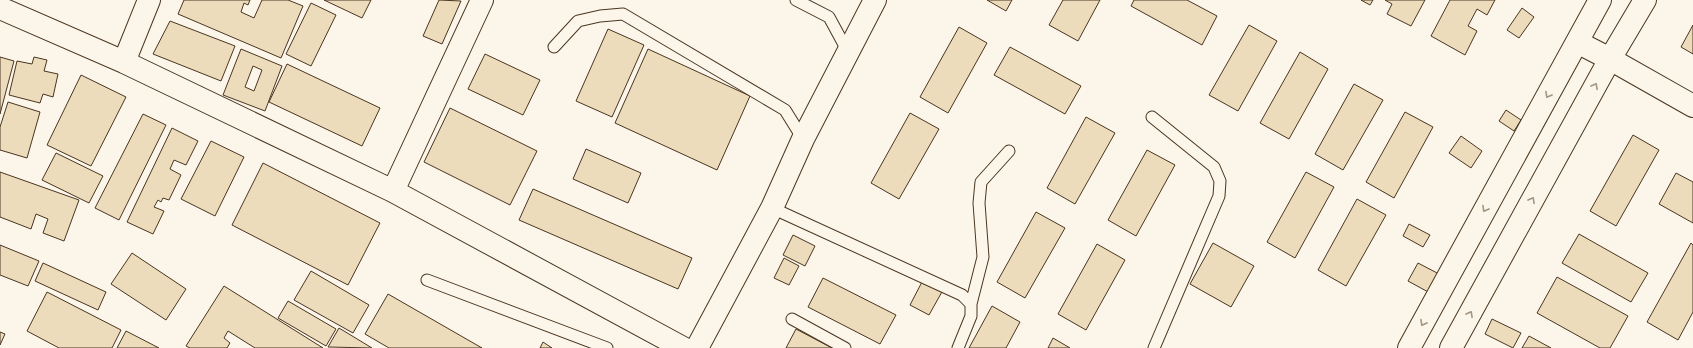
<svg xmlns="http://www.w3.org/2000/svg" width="1693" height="348" viewBox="0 0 1693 348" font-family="Mulish,sans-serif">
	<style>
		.building { fill: #ecdcbc; stroke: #4a3520; fill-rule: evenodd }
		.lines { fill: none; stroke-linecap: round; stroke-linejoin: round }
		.lane-casing { stroke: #4a3520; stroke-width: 13 }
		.street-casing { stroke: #4a3520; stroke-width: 24 }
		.lane { stroke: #fbf6e9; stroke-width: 11 }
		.street { stroke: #fbf6e9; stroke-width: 22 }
		.oneway { stroke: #a29684 }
	</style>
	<rect width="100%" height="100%" fill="#fbf6e9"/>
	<path class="building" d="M184,0H250L248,5L244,3L241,12L254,18L262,0H288L303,6L281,58L178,14Z
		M324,0H371L362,18Z
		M439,0L461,1L442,44L423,36Z
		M987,0H1012L1006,11Z
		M1063,0H1100L1078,41L1049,25Z
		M1134,0H1187L1217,16L1202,45L1131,6Z
		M1361,0H1373L1370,5Z
		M1385,0H1425L1411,26L1387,14L1392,4Z
		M1450,0H1495L1487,15L1477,9L1468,26L1477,31L1465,55L1431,36Z
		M311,3L336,15L311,66L286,54Z
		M1522,8L1534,17L1519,38L1507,30Z
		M170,21L235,46L221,81L153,54Z
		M1249,25L1277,41L1238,111L1209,95Z
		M1693,25V54L1681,47Z
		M959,27L987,43L948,113L920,97Z
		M608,29L644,45L612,117L576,101Z
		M1010,47L1081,86L1065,114L994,75Z
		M241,49L282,66L265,111L223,95ZM253,66L262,70L254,91L245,87Z
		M648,49L750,96L717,170L615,123Z
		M1300,52L1328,69L1289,139L1260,123Z
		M485,54L540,80L523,115L468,89Z
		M0,57L14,61L0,114Z
		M34,57L47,60L44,71L58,74L53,97L43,94L40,103L9,95L17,61L32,64Z
		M287,64L380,108L362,146L269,102Z
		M81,75L126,97L91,166L47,145Z
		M1354,84L1383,100L1343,170L1315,154Z
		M8,102L40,112L27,158L0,150V127Z
		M450,108L537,151L510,205L424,162Z
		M1506,110L1521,120L1514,131L1499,121Z
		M1405,112L1433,127L1394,198L1366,182Z
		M910,113L939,129L899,199L871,183Z
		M143,114L166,125L119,220L95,208Z
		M1086,117L1115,133L1075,204L1047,188Z
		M172,128L198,141L186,165L174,160L170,169L181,175L169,200L163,198L161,202L158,200L154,207L164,211L153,234L127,222Z
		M1633,135L1659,150L1616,226L1590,211Z
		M1461,136L1482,151L1471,168L1449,153Z
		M211,141L244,157L215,216L181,199Z
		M586,149L641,173L628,203L573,179Z
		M1147,150L1175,165L1136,236L1108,220Z
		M56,153L103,176L89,203L42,180Z
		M263,163L380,223L348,285L232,225Z
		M0,172L79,200L64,241L43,233L48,219L36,214L31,229L0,217Z
		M1306,172L1334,187L1295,258L1267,242Z
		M1676,173L1693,182V223L1659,204Z
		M533,189L692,258L678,289L519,220Z
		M1357,199L1386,215L1346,286L1318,270Z
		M1036,212L1065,228L1025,298L997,282Z
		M1409,224L1430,235L1423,247L1403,236Z
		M1579,234L1648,273L1631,302L1562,263Z
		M793,235L815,246L805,266L783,255Z
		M1213,243L1254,266L1231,307L1190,284Z
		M1691,243L1693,245V312L1678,340L1647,322Z
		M1097,244L1125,260L1086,330L1058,314Z
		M0,245L39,261L28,286L0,275Z
		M132,253L186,289L166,320L111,284Z
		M784,258L799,266L789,285L774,278Z
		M43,263L106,292L98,310L35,281Z
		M1418,263L1439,274L1430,293L1408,281Z
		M311,271L369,305L353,333L294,300Z
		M1557,277L1628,316L1610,348H1600L1537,313Z
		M823,278L896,315L880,344L808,307Z
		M923,280L943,290L929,315L910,305Z
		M224,286L323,348H255L228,331L224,338L230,343L227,348H190L186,346Z
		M47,292L121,330L112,348H59L27,331Z
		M388,294L482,348H389L365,334Z
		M288,301L336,329L326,346L278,318Z
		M992,306L1020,322L1006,348H969Z
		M1492,319L1521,333L1513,348L1485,334Z
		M339,328L372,348L328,347Z
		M796,329L832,348H786Z
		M126,331L159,348H117Z
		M0,332L5,334L0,345Z
		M1529,336L1551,348H1522Z
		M1053,338L1070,348H1048Z
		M543,342L552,348H540Z"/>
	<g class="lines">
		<defs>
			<path id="lane" d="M796,0L829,17L848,52
				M554,47L578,21L600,16L623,14L785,110L803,139
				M1152,117L1214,167L1220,181L1219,196L1154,348
				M772,208L962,295L971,304V316L958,348
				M427,280L607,348
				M971,304L983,257L979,203L981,182L1009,151
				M792,319L845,348"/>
			<path id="street" d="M0,8L124,62L393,191L683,348
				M1577,42L1610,59L1693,106
				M124,62L149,0
				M393,191L482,0
				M697,348L772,208L803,139L875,0
				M1409,348L1600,0
				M1451,348L1610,59L1645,0"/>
		</defs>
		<use href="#lane" class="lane-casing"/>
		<use href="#street" class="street-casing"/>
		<use href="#lane" class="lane"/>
		<use href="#street" class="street"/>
	</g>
	<defs><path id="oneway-chevron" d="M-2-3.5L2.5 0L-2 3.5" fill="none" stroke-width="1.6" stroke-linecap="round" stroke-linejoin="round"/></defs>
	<g class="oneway">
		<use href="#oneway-chevron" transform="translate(1595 86) rotate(-61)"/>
		<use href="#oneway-chevron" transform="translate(1548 95) rotate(119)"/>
		<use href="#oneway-chevron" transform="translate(1532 200) rotate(-61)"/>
		<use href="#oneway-chevron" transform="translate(1485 209) rotate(119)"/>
		<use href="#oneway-chevron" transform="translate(1470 314) rotate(-61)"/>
		<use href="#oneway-chevron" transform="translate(1423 323) rotate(119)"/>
	</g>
</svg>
